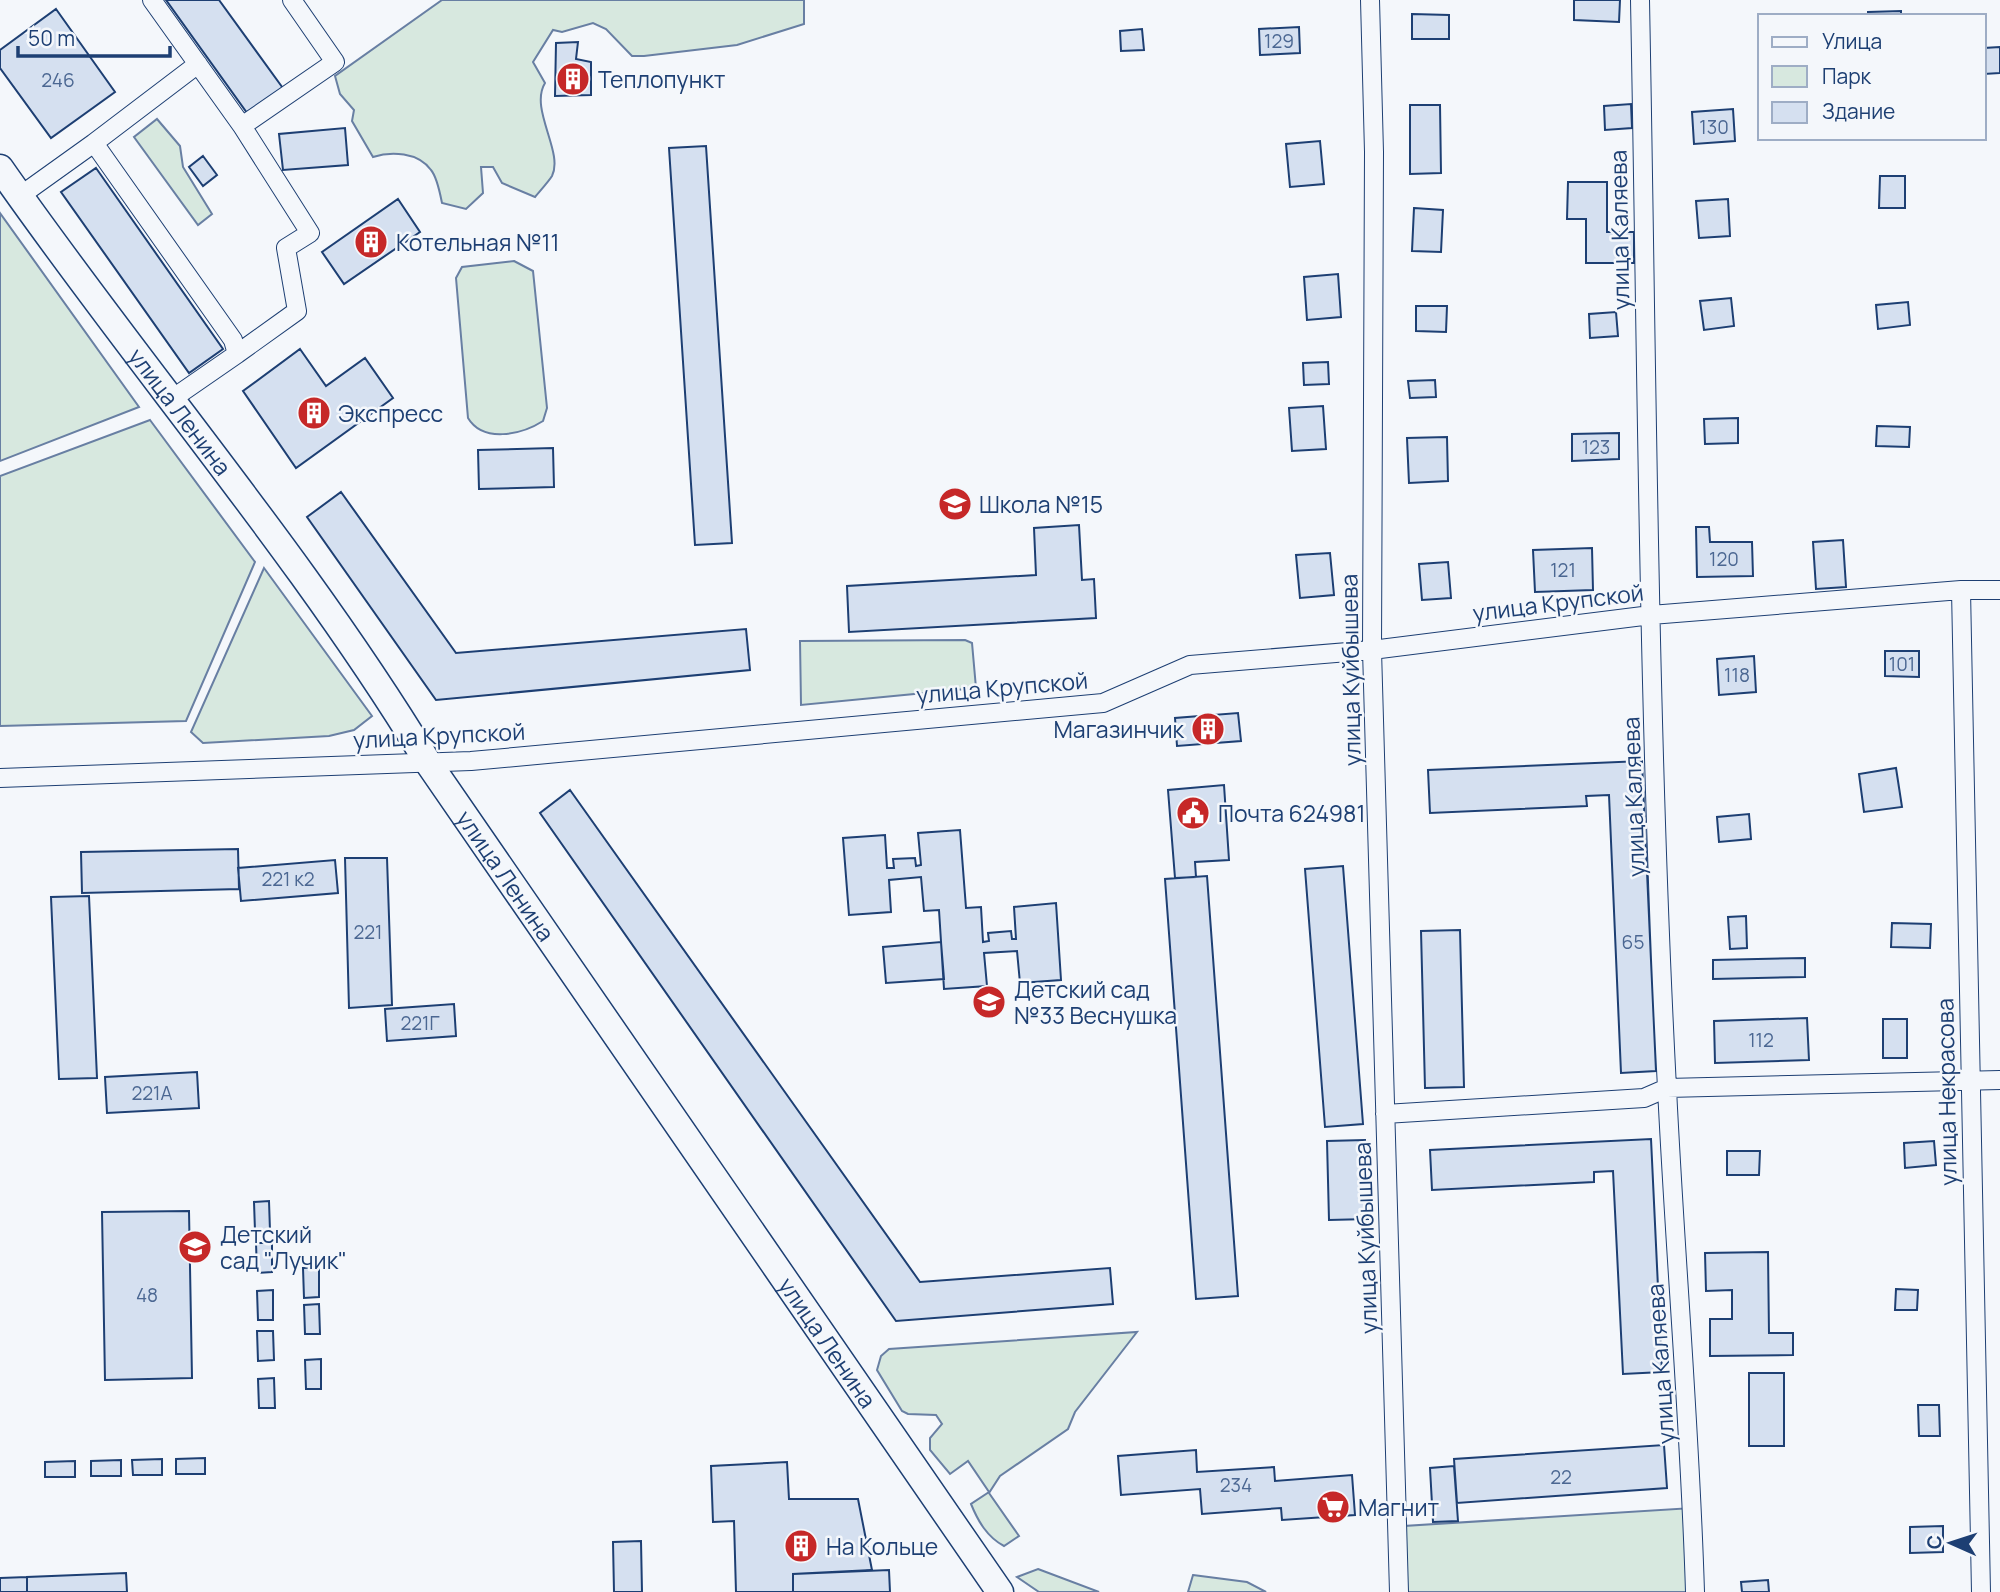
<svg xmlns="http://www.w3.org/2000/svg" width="2000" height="1592" viewBox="0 0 2000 1592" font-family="Manrope,sans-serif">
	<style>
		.green { fill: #d7e8df; stroke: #687fa3; stroke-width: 2 }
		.building { fill: #d5e0f0; stroke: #1d3f73; stroke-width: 2 }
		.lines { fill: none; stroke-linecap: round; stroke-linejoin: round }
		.street-casing { stroke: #1d3f73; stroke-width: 20 }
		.secondary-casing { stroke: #1d3f73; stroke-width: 29 }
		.street { stroke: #f4f7fb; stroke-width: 18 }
		.secondary { stroke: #f4f7fb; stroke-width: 26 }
		.labels { text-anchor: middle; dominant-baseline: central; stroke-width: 5; stroke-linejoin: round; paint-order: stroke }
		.number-label { font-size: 19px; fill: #4b6792 }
		.poi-label { font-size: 23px; fill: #1d3f73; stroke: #f4f7fb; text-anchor: start }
		.street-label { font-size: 23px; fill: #1d3f73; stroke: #f4f7fb }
	</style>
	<rect width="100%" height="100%" fill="#f4f7fb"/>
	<path class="green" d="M442,0H804V24L737,45L644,56H632L606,29L593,23L562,32L553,30L533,62L545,83C529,109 564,152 552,176C549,181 540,191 535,197L502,183L493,167H481L483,193L466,209L442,203C440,193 437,177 431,170C418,152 391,151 373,157L352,121L354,110L340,94L335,76Z
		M157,119L180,146L183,167L212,214L198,225L134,137Z
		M0,213L139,407L0,461Z
		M514,261L533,271L547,408L543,421C521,435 483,443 468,418L456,278L462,267Z
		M150,420L255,562L186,721L0,726V476Z
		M264,568L372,716L354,730L329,736L203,743L191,732Z
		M965,640L972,643L976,688L801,705L800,641Z
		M1137,1332L1075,1412L1068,1429L1000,1476L989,1493L1019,1536L1004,1546C987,1537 978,1521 971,1504L989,1492L968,1461L950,1474L930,1450V1438L942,1424L936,1415L908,1414L902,1411L877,1370L881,1356L889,1349Z
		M1692,1508L1688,1592H1406L1404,1526Z
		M1038,1569L1099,1592H1039L1017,1577Z
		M1193,1575L1247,1582L1266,1592H1188Z"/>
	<path class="building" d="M166,0H219L285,91L250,117Z
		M1574,0H1620L1619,22L1574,20Z
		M56,9L115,92L51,138L0,68V50Z
		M1901,11V16H1868V12Z
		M1412,14L1449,15V39H1412Z
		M1299,27L1300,53L1260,55L1259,29Z
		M1142,29L1144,50L1121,51L1120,31Z
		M578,42L576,59L591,62V95L555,96L556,43Z
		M2000,47V73L1984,74V48Z
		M1631,104L1632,128L1605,130L1604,106Z
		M1410,105H1440L1441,173L1410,174Z
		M1733,109L1735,141L1694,144L1692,112Z
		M345,128L348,165L283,170L279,134Z
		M1320,141L1324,184L1290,187L1286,144Z
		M706,146L732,543L695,545L669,148Z
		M203,156L217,175L203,186L189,167Z
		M96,168L223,349L189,373L61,192Z
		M1880,176H1905V208H1879Z
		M1568,182H1607V232H1634V263H1586V219H1567Z
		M398,199L420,232L344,284L322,252Z
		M1728,199L1730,236L1699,238L1696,201Z
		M1414,208L1443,210L1441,252L1412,251Z
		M1338,274L1341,317L1307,320L1304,277Z
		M1731,298L1734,326L1704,330L1700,301Z
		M1908,302L1910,325L1878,329L1876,305Z
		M1416,306H1447L1446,332L1416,331Z
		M1616,312L1618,336L1590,338L1589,314Z
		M300,349L326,386L365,358L393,398L296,468L243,391Z
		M1328,362L1329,384L1304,385L1303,363Z
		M1435,380L1436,397L1410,398L1408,381Z
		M1323,406L1326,449L1292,451L1289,408Z
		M1738,418V443L1705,444L1704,419Z
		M1877,426L1910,427L1909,447L1876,446Z
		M1619,433V459L1572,461V434Z
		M1447,437L1448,481L1409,483L1407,438Z
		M553,448L554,487L479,489L478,450Z
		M341,492L456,653L746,629L750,670L436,700L307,517Z
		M1079,525L1082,580L1094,579L1096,618L849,632L847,586L1036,575L1034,528Z
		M1696,527H1709L1710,542H1752L1753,576L1697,577Z
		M1843,540L1846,587L1816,589L1813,542Z
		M1592,548L1593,590L1535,592L1533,550Z
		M1330,553L1334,595L1300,598L1296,555Z
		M1448,562L1451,598L1422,600L1419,564Z
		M1885,651H1919V677L1885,676Z
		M1754,656L1756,692L1719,695L1717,659Z
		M1238,713L1241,741L1177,746L1175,718Z
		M1642,761L1656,1071L1621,1073L1609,795L1586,796L1587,806L1430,813L1428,770Z
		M1896,768L1902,807L1864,812L1859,774Z
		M1224,785L1229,860L1195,862L1196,877L1175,878L1168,790Z
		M570,790L920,1282L1110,1268L1113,1304L896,1321L540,813Z
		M1749,814L1751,839L1719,842L1717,817Z
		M960,830L966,908L981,907L983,942L989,941L988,933L1011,931L1012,939H1016L1014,907L1056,903L1061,980L1020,983L1017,951L984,953L987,986L944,989L939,910L924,911L921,877L889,880L891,912L849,915L843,838L885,835L887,868H894L893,859L915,858L916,866L921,865L918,833Z
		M238,849L239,889L82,893L81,852Z
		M345,858H387L392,1005L349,1008Z
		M335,860L338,893L241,901L238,868Z
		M1343,866L1363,1124L1325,1127L1305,869Z
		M1207,876L1238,1296L1196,1299L1165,879Z
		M89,896L97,1078L59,1079L51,897Z
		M1746,916L1747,948L1730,949L1728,917Z
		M1892,923L1931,924L1930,948L1891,947Z
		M1460,930L1464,1087L1425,1088L1421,931Z
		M941,942L944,979L886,983L883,947Z
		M1805,958V977L1713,979V960Z
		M454,1004L456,1036L387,1041L385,1009Z
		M1807,1018L1809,1060L1715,1063L1714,1021Z
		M1883,1019H1907V1058H1883Z
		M197,1072L199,1108L107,1113L105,1077Z
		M1651,1139L1662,1372L1623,1374L1613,1171L1594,1172V1182L1432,1190L1430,1150Z
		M1365,1140L1368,1219L1329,1220L1327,1141Z
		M1934,1141L1936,1165L1905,1168L1904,1143Z
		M1727,1151H1760L1759,1175H1727Z
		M269,1201L270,1231H255L254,1202Z
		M189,1211L192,1378L105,1380L102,1212Z
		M256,1243H272V1272L257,1273Z
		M1768,1252L1769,1333H1793V1355L1710,1356V1319H1732V1290L1706,1291L1705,1253Z
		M319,1267V1297L304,1298L303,1268Z
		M1896,1289L1918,1290L1917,1310H1895Z
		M273,1290V1320H258L257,1291Z
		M319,1304L320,1334H305L304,1305Z
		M257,1331H273L274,1360L258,1361Z
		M321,1359V1389H306L305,1360Z
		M1749,1373H1784V1446H1749Z
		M274,1378L275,1408H259L258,1379Z
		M1918,1405H1939L1940,1436H1919Z
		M1664,1445L1667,1488L1457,1503L1454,1459Z
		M1196,1450L1197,1472L1274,1467L1275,1481L1352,1475L1355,1515L1282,1520L1281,1508L1202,1514L1200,1489L1121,1495L1118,1456Z
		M205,1458V1474H176V1459Z
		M162,1459V1475H133L132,1460Z
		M121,1460V1476H91V1461Z
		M75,1461V1477H45V1462Z
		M787,1462L789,1499H858L872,1570L793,1574V1592H736L734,1521L713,1522L711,1466Z
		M1454,1466L1458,1521L1433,1522L1430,1468Z
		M1943,1526V1552L1910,1553V1527Z
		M641,1541L642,1592H614L613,1542Z
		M889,1570L890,1592H793V1574Z
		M126,1573L127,1592H27V1577Z
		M27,1577V1592H0V1578Z
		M1768,1580L1769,1592H1742L1741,1582Z"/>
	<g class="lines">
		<defs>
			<path id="street" d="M152,0L242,126L335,62L292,0
				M1370,0L1374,152L1372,650L1399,1592
				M1640,0C1647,363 1648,726 1667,1088C1675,1256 1690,1424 1695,1592
				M94,143L198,64
				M20,196L94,143L233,340L237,354L169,401
				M237,354L297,311L286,248L310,233L242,126
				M1961,590L1981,1592
				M0,778L471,761L1103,703L1190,665L1372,650L1651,615L1961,590H2000
				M1385,1114L1644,1098L1667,1088L2000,1080"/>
			<g id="secondary">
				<path id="s1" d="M0,168C138,366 302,555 427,761L1000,1592"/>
			</g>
		</defs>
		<use href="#street" class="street-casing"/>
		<use href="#secondary" class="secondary-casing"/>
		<use href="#street" class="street"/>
		<use href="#secondary" class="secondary"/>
	</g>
	<defs>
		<symbol id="building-disc" viewBox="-11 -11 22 22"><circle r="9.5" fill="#c62828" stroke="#f4f7fb"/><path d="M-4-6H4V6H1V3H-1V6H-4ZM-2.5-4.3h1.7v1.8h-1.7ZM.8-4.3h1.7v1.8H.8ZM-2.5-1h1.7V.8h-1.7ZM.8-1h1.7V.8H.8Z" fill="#fff"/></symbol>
		<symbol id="school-disc" viewBox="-11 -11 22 22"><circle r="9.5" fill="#c62828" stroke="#f4f7fb"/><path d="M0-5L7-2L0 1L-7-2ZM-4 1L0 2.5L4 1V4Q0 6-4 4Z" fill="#fff"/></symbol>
		<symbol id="civic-disc" viewBox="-11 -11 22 22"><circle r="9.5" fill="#c62828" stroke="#f4f7fb"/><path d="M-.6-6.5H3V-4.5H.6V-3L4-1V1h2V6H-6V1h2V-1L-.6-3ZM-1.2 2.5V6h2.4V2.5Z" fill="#fff"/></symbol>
		<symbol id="supermarket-disc" viewBox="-11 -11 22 22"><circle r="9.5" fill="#c62828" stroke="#f4f7fb"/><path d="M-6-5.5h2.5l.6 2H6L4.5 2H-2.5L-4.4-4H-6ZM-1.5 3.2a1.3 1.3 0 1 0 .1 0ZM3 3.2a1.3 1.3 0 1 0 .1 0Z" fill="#fff"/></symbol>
	</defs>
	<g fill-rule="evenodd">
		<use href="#building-disc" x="554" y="60" width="38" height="38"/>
		<use href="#building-disc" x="352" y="223" width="38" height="38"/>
		<use href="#building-disc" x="295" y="394" width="38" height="38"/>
		<use href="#school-disc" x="936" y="485" width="38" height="38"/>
		<use href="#building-disc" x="1189" y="710" width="38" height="38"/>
		<use href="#civic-disc" x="1174" y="794" width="38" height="38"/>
		<use href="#school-disc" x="970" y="983" width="38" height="38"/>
		<use href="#school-disc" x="176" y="1228" width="38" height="38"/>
		<use href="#supermarket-disc" x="1314" y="1488" width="38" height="38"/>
		<use href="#building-disc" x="782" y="1527" width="38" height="38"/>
	</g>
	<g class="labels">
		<g class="number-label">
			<text x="1279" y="41">129</text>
			<text x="58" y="80">246</text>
			<text x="1714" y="127">130</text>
			<text x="1596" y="447">123</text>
			<text x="1724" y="559">120</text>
			<text x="1563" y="570">121</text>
			<text x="1902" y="664">101</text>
			<text x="1737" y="675">118</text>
			<text x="288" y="879">221 к2</text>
			<text x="368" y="932">221</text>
			<text x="1633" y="942">65</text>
			<text x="420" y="1023">221Г</text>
			<text x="1761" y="1040">112</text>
			<text x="152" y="1093">221А</text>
			<text x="147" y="1295">48</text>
			<text x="1561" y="1477">22</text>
			<text x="1236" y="1485">234</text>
		</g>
		<g class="poi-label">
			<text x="598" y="79">Теплопункт</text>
			<text x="396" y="242">Котельная №11</text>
			<text x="338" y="413">Экспресс</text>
			<text x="979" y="504">Школа №15</text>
			<text x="1184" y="729" text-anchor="end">Магазинчик</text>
			<text x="1218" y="813">Почта 624981</text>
			<text x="1014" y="989">Детский сад<tspan x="1014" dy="26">№33 Веснушка</tspan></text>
			<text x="220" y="1234">Детский<tspan x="220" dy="26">сад "Лучик"</tspan></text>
			<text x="1358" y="1507">Магнит</text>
			<text x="826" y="1546">На Кольце</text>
		</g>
		<g class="street-label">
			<text transform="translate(1619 230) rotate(-91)">улица Каляева</text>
			<text stroke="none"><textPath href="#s1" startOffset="303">улица Ленина</textPath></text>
			<text transform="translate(1558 602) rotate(-7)">улица Крупской</text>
			<text transform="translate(1350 670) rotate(-91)">улица Куйбышева</text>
			<text transform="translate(1002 687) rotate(-5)">улица Крупской</text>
			<text transform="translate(439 735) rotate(-3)">улица Крупской</text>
			<text transform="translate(1633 797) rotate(-92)">улица Каляева</text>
			<text stroke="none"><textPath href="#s1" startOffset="870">улица Ленина</textPath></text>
			<text transform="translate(1946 1092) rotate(-91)">улица Некрасова</text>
			<text transform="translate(1365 1238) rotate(-92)">улица Куйбышева</text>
			<text stroke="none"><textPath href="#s1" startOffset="1437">улица Ленина</textPath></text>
			<text transform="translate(1660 1364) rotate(-94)">улица Каляева</text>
		</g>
	</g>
	<rect x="1758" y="14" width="228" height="126" fill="#f4f7fb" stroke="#9eadc5" stroke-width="2"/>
	<rect x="1772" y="37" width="35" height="10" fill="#f4f7fb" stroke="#9eadc5" stroke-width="2"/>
	<text x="1822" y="49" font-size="21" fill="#1d3f73">Улица</text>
	<rect x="1772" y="66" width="35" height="21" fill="#d7e8df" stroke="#9eadc5" stroke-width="2"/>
	<text x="1822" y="84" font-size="21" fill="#1d3f73">Парк</text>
	<rect x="1772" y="102" width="35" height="21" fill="#d5e0f0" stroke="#9eadc5" stroke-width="2"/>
	<text x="1822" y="119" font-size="21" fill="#1d3f73">Здание</text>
	<g transform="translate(1951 1543) rotate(273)" stroke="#f4f7fb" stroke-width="5" paint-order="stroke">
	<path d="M0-5L12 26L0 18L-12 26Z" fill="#1d3f73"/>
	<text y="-10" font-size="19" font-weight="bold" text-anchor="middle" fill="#1d3f73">С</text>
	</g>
	<path d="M18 46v10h152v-10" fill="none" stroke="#1d3f73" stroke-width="3.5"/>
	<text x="28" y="46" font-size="21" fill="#1d3f73" stroke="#f4f7fb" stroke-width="5" paint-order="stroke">50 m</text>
</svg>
